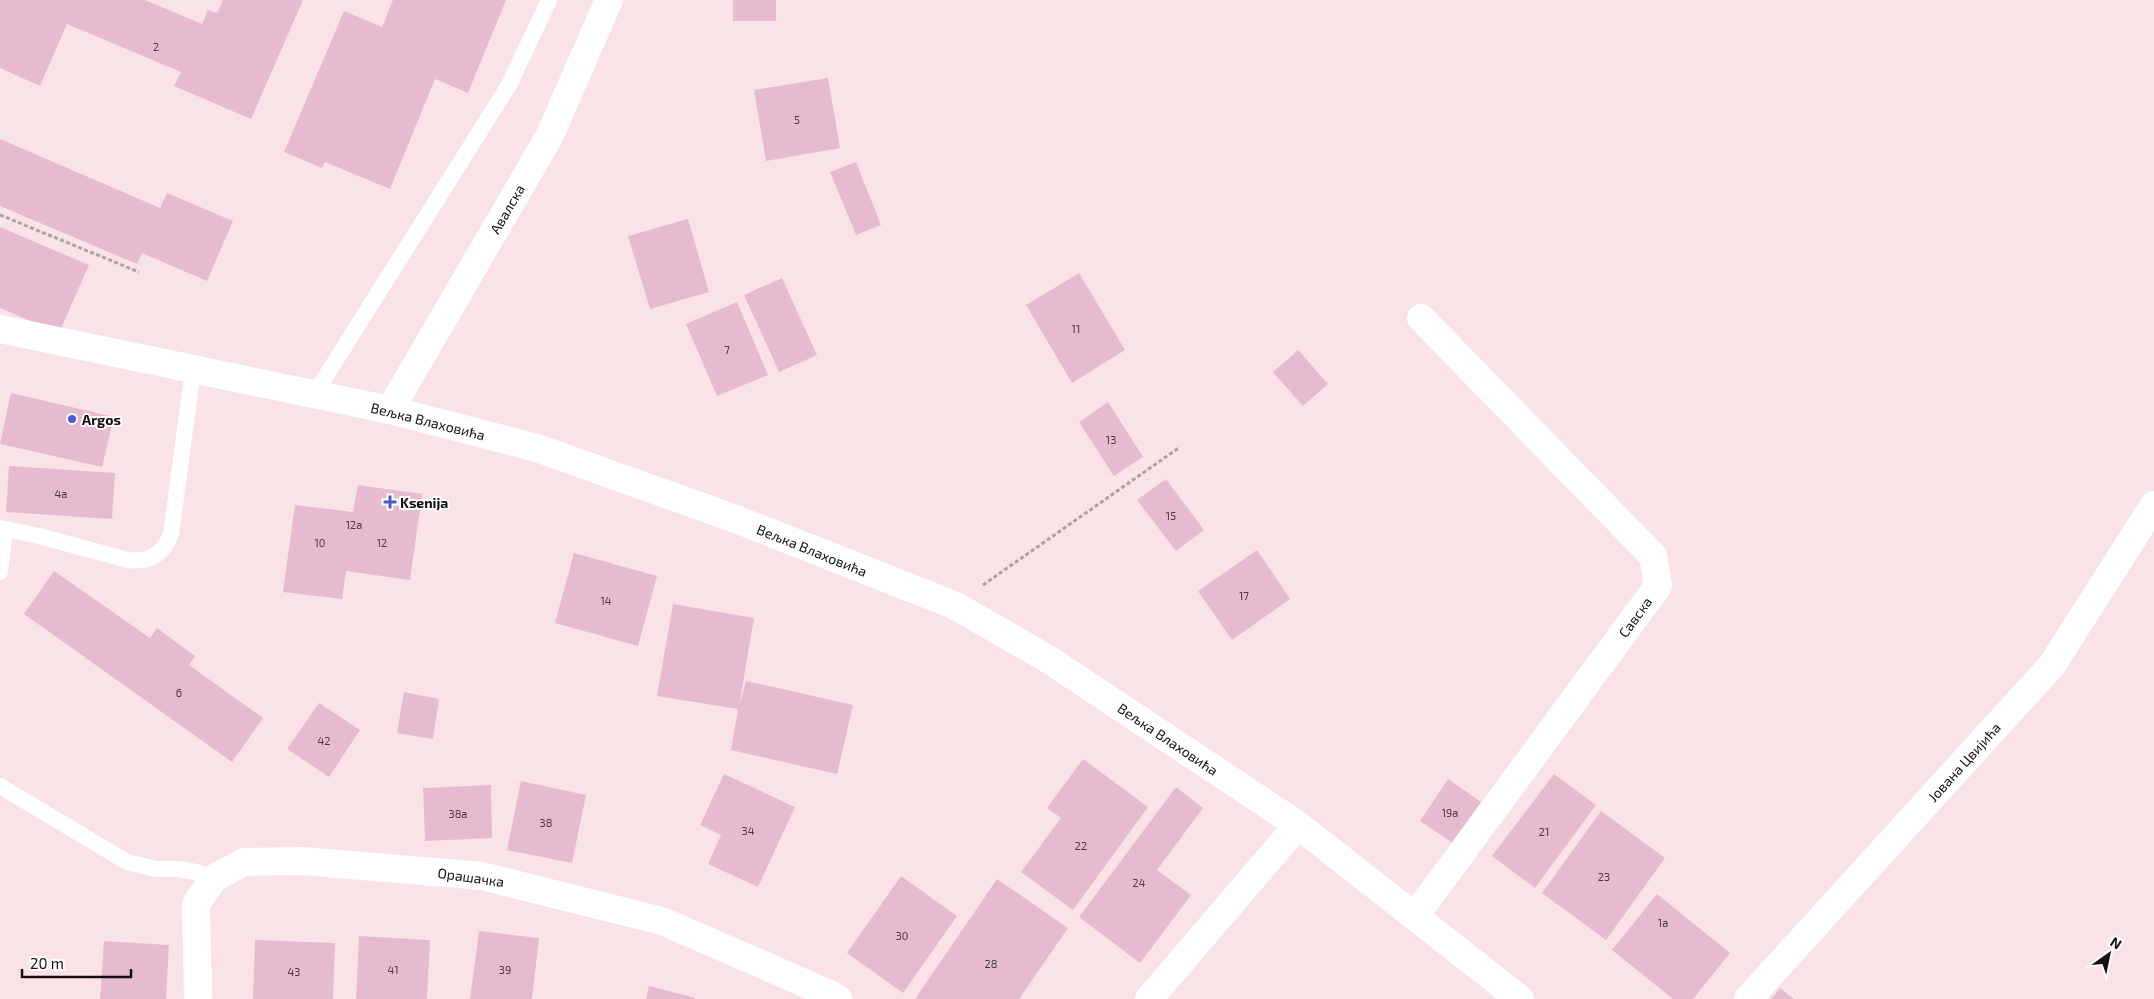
<svg xmlns="http://www.w3.org/2000/svg" width="2154" height="999" viewBox="0 0 2154 999" font-family="'Exo 2',sans-serif">
	<style>
		.building { fill: #e7bbcf }
		.lines { fill: none; stroke-linecap: round; stroke-linejoin: round }
		.path { stroke: #b1a0a2; stroke-width: 3; stroke-dasharray: 4 2.5; stroke-linecap: butt }
		.service { stroke: #fff; stroke-width: 16 }
		.minor { stroke: #fff; stroke-width: 28 }
		.tertiary { stroke: #fff; stroke-width: 28 }
		.poi-dot { fill: #475dd1; stroke: #fff; stroke-width: 2 }
		.labels { text-anchor: middle; dominant-baseline: central; stroke-width: 4; stroke-linejoin: round; paint-order: stroke }
		.number-label { font-size: 11px; fill: #4a393f }
		.street-label { font-size: 14px; fill: #160e0f; stroke: #fff }
		.poi-label { font-size: 14px; font-weight: bold; fill: #160e0f; stroke: #fff; text-anchor: start }
	</style>
	<rect width="100%" height="100%" fill="#f9e3e6"/>
	<path class="building" d="M0,0H145L202,24L208,10L217,13L223,0H303L251,119L174,86L181,72L67,24L40,86L0,68Z
		M393,0H506L468,93L435,79L390,189L325,162L322,168L284,152L344,11L382,27Z
		M733,0H776V21H733Z
		M828,78L840,148L766,161L754,90Z
		M0,139L160,208L167,193L233,221L207,281L142,253L137,264L0,206Z
		M856,162L881,225L856,235L830,172Z
		M688,219L709,292L650,309L628,236Z
		M0,227L89,265L59,333L0,308Z
		M1079,273L1125,350L1072,383L1026,305Z
		M782,278L817,355L779,372L744,295Z
		M737,302L768,375L717,396L686,324Z
		M1298,350L1328,384L1303,406L1273,372Z
		M11,393L114,417L102,467L0,444Z
		M1108,402L1143,457L1114,476L1079,422Z
		M9,466L115,473L112,519L6,512Z
		M1166,479L1204,530L1176,551L1137,500Z
		M358,485L422,494L410,580L346,571L342,599L283,592L295,505L353,512Z
		M1257,550L1290,599L1232,640L1198,591Z
		M574,553L657,576L638,646L555,623Z
		M54,571L150,638L157,628L195,656L189,665L263,718L232,762L24,614Z
		M673,604L754,618L739,706L746,681L853,705L837,774L731,750L738,709L657,696Z
		M404,692L439,699L433,739L397,733Z
		M319,703L360,730L329,777L287,749Z
		M1083,759L1148,807L1073,910L1021,872L1061,818L1047,808Z
		M724,774L795,807L758,887L708,864L721,835L700,825Z
		M1554,774L1596,805L1535,888L1492,856Z
		M1448,779L1481,802L1453,843L1420,821Z
		M521,781L586,795L572,863L507,850Z
		M491,785L492,838L425,841L423,788Z
		M1176,787L1203,808L1157,870L1191,895L1140,963L1079,917Z
		M1601,811L1665,858L1606,940L1542,893Z
		M901,876L957,916L903,993L847,953Z
		M997,879L1068,928L1019,999H915Z
		M1657,894L1730,953L1693,999H1673L1612,950Z
		M479,931L539,938L532,999H470Z
		M359,936L430,940L427,999H356Z
		M255,940L335,943L333,999H253Z
		M104,941L169,945L166,999H100Z
		M649,986L695,998V999H646Z
		M1780,988L1794,999H1771Z"/>
	<g class="lines">
		<path class="path" d="M0,215L139,272
			M983,585L1180,447"/>
		<path class="service" d="M314,395L509,85L549,0
			M0,528L39,536L128,560C150,563 163,554 171,534L193,370
			M0,572L5,530
			M0,786L127,862L156,869H178L196,872L214,878"/>
		<path class="minor" d="M390,410L549,137L609,0
			M1415,916L1658,586L1653,556L1421,318
			M198,999L196,904L214,878L244,862L302,861L482,876L662,921L830,994L838,999
			M1149,999L1298,825
			M1748,999L2052,665L2154,505"/>
		<path class="tertiary" d="M0,329L390,410L537,448L733,518L954,605L1048,659L1298,825L1520,999"/>
	</g>
	<g class="poi-dot">
		<circle cx="72" cy="419" r="5"/>
		<path d="M387.5 494.5h5v5h5v5h-5v5h-5v-5h-5v-5h5z"/>
	</g>
	<g class="labels">
		<g class="number-label">
			<text x="156" y="46">2</text>
			<text x="797" y="119">5</text>
			<text x="1076" y="328">11</text>
			<text x="727" y="349">7</text>
			<text x="1111" y="439">13</text>
			<text x="61" y="493">4a</text>
			<text x="1171" y="515">15</text>
			<text x="354" y="524">12a</text>
			<text x="320" y="542">10</text>
			<text x="382" y="542">12</text>
			<text x="1244" y="595">17</text>
			<text x="606" y="600">14</text>
			<text x="179" y="692">6</text>
			<text x="324" y="740">42</text>
			<text x="1450" y="812">19a</text>
			<text x="458" y="813">38a</text>
			<text x="546" y="822">38</text>
			<text x="748" y="830">34</text>
			<text x="1544" y="831">21</text>
			<text x="1081" y="845">22</text>
			<text x="1604" y="876">23</text>
			<text x="1139" y="882">24</text>
			<text x="1663" y="922">1a</text>
			<text x="902" y="935">30</text>
			<text x="991" y="963">28</text>
			<text x="393" y="969">41</text>
			<text x="505" y="969">39</text>
			<text x="294" y="971">43</text>
		</g>
		<g class="street-label">
			<text transform="translate(507 209) rotate(-60)">Авалска</text>
			<text transform="translate(428 421) rotate(14)">Вељка Влаховића</text>
			<text transform="translate(812 550) rotate(22)">Вељка Влаховића</text>
			<text transform="translate(1635 617) rotate(-54)">Савска</text>
			<text transform="translate(1168 739) rotate(34)">Вељка Влаховића</text>
			<text transform="translate(1964 762) rotate(-48)">Јована Цвијића</text>
			<text transform="translate(471 877) rotate(8)">Орашачка</text>
		</g>
		<g class="poi-label">
			<text x="82" y="419">Argos</text>
			<text x="400" y="502">Ksenija</text>
		</g>
	</g>
	<g transform="translate(2109 954) rotate(33)" stroke="#ffffff" stroke-width="4" paint-order="stroke">
	<path d="M0-4L9 19L0 12L-9 19Z" fill="#160e0f"/>
	<text y="-8" font-size="14" font-weight="bold" text-anchor="middle" fill="#160e0f">N</text>
	</g>
	<path d="M22 969v8h109v-8" fill="none" stroke="#160e0f" stroke-width="2.5"/>
	<text x="30" y="969" font-size="15" fill="#160e0f" stroke="#ffffff" stroke-width="4" paint-order="stroke">20 m</text>
</svg>
